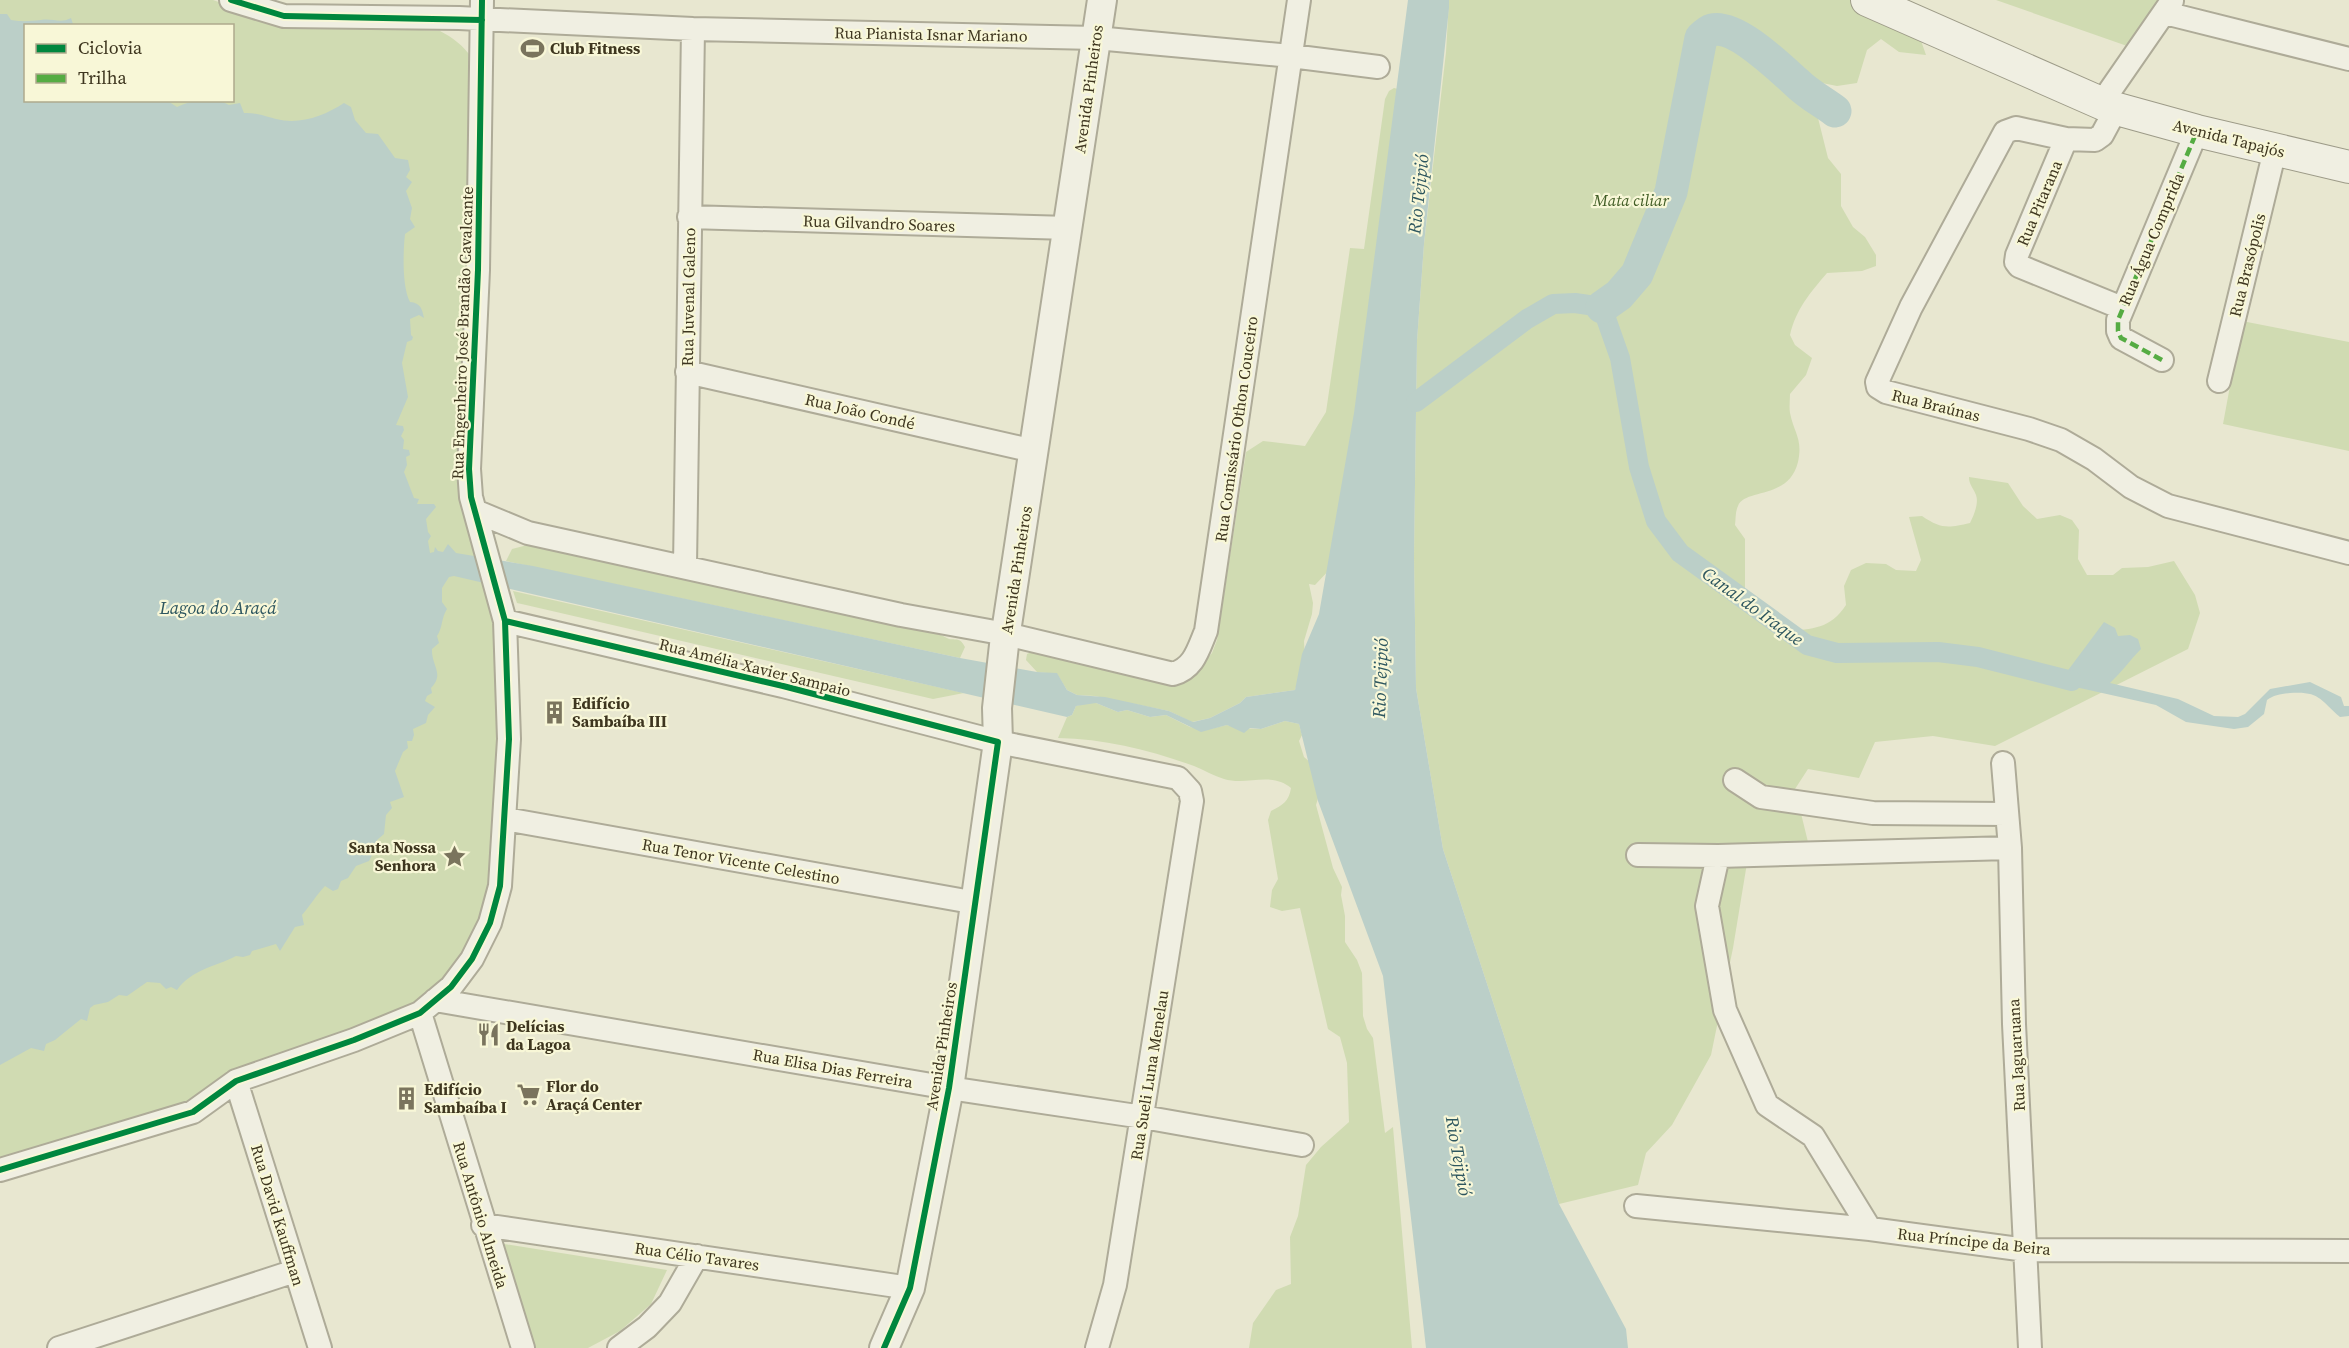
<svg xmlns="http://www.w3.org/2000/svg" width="2349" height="1348" viewBox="0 0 2349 1348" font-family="'Source Serif 4',serif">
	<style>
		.green { fill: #d0dbb2; fill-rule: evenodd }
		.water { fill: #bbcfc8 }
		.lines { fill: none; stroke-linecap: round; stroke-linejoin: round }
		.canal { stroke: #bbcfc8; stroke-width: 20 }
		.river { stroke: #bbcfc8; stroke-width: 33 }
		.minor-casing { stroke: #aeab98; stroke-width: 26 }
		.tertiary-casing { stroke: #aeab98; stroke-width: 32 }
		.secondary-casing { stroke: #9d9b88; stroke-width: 34 }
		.minor { stroke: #f0efe2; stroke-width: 22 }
		.tertiary { stroke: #f0efe2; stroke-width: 28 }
		.secondary { stroke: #f0efe2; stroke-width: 32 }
		.quiet { stroke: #55ac43; stroke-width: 4.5; stroke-dasharray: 9 4.5; stroke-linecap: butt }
		.cycleway-casing { stroke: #f8f7d7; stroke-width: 10 }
		.cycleway { stroke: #00873e; stroke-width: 6 }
		.labels { text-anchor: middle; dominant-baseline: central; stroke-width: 4.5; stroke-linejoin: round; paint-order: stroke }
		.street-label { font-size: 16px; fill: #3e361f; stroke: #f8f7d7 }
		.poi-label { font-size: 16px; font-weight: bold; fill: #3e361f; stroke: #f8f7d7; text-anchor: start }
		.park-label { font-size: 16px; font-style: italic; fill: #405c24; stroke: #f8f7d7 }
		.water-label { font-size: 18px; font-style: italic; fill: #2d565f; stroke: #f8f7d7 }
	</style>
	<rect width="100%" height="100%" fill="#e8e7d0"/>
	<path class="green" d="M0,0H213L272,21L284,23L440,31C452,37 464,46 471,57L463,492L494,608L501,699L495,873L479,932L430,1001L194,1104L0,1165ZM26,26H232V100H26Z
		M1449,0H1870L1918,32L1926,55L1899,52L1881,39L1867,50L1857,83L1837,86L1822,83L1809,92L1805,101L1818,118L1828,158L1841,174V206L1853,227L1865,237L1876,255V266L1862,271L1827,273C1810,293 1796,309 1790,335L1795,345L1812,358L1806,375L1790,394C1790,400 1789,407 1790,413C1794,433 1803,439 1798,462C1789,500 1745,488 1738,506C1735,512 1736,519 1735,525L1745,539V594L1748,603L1786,631C1813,629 1830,629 1846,605L1844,586L1851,570L1866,563L1886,564L1896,570L1916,571L1921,560L1909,517L1922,516C1941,529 1948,528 1970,523C1974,515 1979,503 1976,495C1973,487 1969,485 1969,477L2008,483L2023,506L2037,519L2060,515L2072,520L2079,530L2078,559L2087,575H2113L2122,568L2148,567L2174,561L2195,595L2200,613L2188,649L1995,746L1933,736L1875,742L1859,778L1808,769L1795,789L1808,842L1759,849L1747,863L1733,948L1711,1055L1672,1125L1646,1153L1638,1185L1559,1204L1443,849L1416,688L1414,557L1417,341L1424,244L1446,52Z
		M1996,0H2161L2130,47Z
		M1394,88L1402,90L1332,567L1315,585L1309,584L1313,603L1312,614L1304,641L1305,661L1295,690L1246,697L1240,703L1210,718L1192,722L1169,711L1095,696L1077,695L1067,690L1057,674L1037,672L1026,660L1027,654L1031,652L1199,668L1212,653L1217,640L1246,452L1263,441L1305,446L1326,412L1350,248L1364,249L1385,99L1389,91Z
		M2242,321L2349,342V451L2223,424Z
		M539,542L908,626C918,631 929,630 941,635C944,636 946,638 949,639C958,640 960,638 965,647L960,658L506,561L512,549Z
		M513,591L964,693L933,699L526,605L517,603Z
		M1087,703H1096L1118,712L1127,710L1150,717L1166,715L1190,727L1206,730L1227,725L1237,728L1261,729L1285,721L1299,724L1302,735L1299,741L1304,757L1311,763L1319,795L1316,805L1333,868L1342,887L1341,895L1345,916V942L1357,960L1362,973L1363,1016L1367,1029L1373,1038L1385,1133L1393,1127L1412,1348H1249L1253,1323L1276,1290L1291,1284L1290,1237L1298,1216L1306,1165L1321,1147L1349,1122L1347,1063L1340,1037L1328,1029L1300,908L1282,911L1270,907L1272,890L1278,879L1268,820L1271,811C1283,805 1289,801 1291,788C1271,771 1247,786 1224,779C1214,776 1204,770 1194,766C1150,750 1105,739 1058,738L1067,717L1072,715L1076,706Z
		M492,1242L667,1270L651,1304L620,1331L588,1348H525Z"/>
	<path class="water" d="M1408,0H1449V8L1424,244L1417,341L1414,557L1416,688L1443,849L1559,1204L1626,1329L1628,1348H1426L1383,976L1318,801L1299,724L1285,721L1261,729L1250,728L1244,733L1227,725L1201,732L1166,715L1150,717L1127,710L1118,712L1096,703L1076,706L1072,715L1067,717L454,576L449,577L442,588V602L447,609C441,618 443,627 437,636L439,643L432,649C431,665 445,674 431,688L432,693L427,696L425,701L435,707L428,715L426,723L413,729L414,735L412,741H407L408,748L403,752L395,771L404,797L390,802L392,808L386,815L384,834L377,840L376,852L372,855L369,861L356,866L348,878L341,881L338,889L333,891L325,886C317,894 310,906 302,915L304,925L295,927L280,951L276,944L252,951L250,955L243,957L236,956C215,967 192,969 177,990L171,987L166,989L160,983L147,982L127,996L119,995L108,1002L94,1005L90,1008L87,1021L81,1019L55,1040L46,1044L44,1051L31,1048L0,1065V14H7L11,20C23,22 30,21 41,20C53,18 60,24 71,18L73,24L26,26V100H166L177,107C193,100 213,96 229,105L240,103L244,113C259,113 263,116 276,119C300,125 324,116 344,103L351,107L355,120L366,133L378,134L395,158L408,160L410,170L406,177L412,182L406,191L412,208L410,219L415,227L405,234C403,252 402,287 410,302C421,303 422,309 424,318L419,315L410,319L411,335L413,337L412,340L407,342L402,363L408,397L396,425L403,426L404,430L401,436L404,440L403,449L409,450L410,455L406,457L407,465L404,472L414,498L419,499L417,504H434L436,507L426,519L428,532L431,536L428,541L430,553L434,552L435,547L438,551L443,552L448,544L456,553L533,566L960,658L1037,672L1057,673L1067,690L1077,695L1105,697L1169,711L1193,722L1210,718L1240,703L1246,697L1295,690L1302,654L1319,614L1354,413Z
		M2104,622L2115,628L2118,636L2130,635L2138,639L2141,649C2130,660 2121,673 2110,683L2178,699L2214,716L2238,717L2245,714L2270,689L2310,682L2341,697L2344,706H2349V716L2340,717C2320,700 2320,691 2290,693C2282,694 2273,695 2267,700L2264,714L2248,727L2234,729L2186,722L2156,705L2044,680L2049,670L2066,673Z"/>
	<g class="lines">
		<path class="canal" d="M1416,402L1527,319L1553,304L1575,303L1602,307L1620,358L1639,467L1656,521L1680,553L1807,645L1837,653L1938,652L1978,657L2072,681"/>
		<path class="river" d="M1602,307L1619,295L1637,274L1671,192L1701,38C1704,35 1708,31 1712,30C1736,24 1781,69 1797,83C1808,94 1823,102 1835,111"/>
		<defs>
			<path id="minor" d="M231,0L284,16L459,18L693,29L1096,38L1291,56L1378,67
				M2165,13L2349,59
				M2104,105L2109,92L2172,1
				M2116,109L2102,135L2095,140L2066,139L2016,128L2005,132L1911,307L1877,382L1878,387L1886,392L2029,429L2061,440L2094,459L2131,487L2168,506L2349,553
				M2066,139L2017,255L2016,262L2019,266L2122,308
				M689,217L1069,228
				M2162,360L2121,338L2118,331V320L2197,131
				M687,372L1034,451
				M2219,381L2275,150
				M475,511L528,533L901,615L1006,634L1173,674C1194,668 1198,650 1206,631L1299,0
				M685,566L693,29
				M505,621L783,686L998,742L1178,778L1190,791L1192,801L1115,1285L1097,1348
				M2003,763L2010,848L2014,1024L2030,1348
				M1735,780L1761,797L1873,813L2007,814
				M505,819L977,903
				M1638,855L1718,856L2010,848
				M1718,856L1707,906L1725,1010L1767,1105L1813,1136L1870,1229
				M435,1000L949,1088L1143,1117L1302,1145
				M420,1013L523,1348
				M236,1081L320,1348
				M0,1170L193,1112L236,1081L354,1040L420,1013L451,987L472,959L490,923L500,886L509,739L505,621L471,497L469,469L478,270L482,0
				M1636,1206L1870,1229L2026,1250L2349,1251
				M483,1225L910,1288
				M59,1348L295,1271
				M619,1348L647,1327L670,1303L697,1256"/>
			<path id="tertiary" d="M884,1348L910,1288L949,1088L998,742L997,708L1004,645L1102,0"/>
			<path id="secondary" d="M1867,0L2110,107L2197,131L2349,167"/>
		</defs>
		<use href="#minor" class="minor-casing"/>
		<use href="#tertiary" class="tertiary-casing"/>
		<use href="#secondary" class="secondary-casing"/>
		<use href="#minor" class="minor"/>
		<use href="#tertiary" class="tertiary"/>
		<use href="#secondary" class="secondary"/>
		<path class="quiet" d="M2162,360L2121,338L2118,331V320L2197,131"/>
		<defs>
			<path id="cycleway" d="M231,0L284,16L482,20
				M505,621L783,686L998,742L949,1088L910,1288L884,1348
				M0,1170L193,1112L236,1081L354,1040L420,1013L451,987L472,959L490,923L500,886L509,739L505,621L471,497L469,469L478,270L482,0"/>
		</defs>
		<use href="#cycleway" class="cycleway-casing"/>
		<use href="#cycleway" class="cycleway"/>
	</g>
	<defs>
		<symbol id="stadium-bare" viewBox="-9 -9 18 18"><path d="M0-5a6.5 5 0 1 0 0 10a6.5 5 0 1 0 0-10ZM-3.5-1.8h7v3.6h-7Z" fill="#7a745d" stroke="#f8f7d7" stroke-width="2.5" paint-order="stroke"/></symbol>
		<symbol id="building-bare" viewBox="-9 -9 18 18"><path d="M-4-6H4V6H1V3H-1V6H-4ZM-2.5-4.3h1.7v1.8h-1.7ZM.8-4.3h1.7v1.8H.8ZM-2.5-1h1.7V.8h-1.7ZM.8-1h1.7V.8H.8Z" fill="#7a745d" stroke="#f8f7d7" stroke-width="2.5" paint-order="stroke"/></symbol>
		<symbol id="sight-bare" viewBox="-9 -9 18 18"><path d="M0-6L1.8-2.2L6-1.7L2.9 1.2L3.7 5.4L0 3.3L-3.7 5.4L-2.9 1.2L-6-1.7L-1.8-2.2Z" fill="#7a745d" stroke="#f8f7d7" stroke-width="2.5" paint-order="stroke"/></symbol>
		<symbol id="restaurant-bare" viewBox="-9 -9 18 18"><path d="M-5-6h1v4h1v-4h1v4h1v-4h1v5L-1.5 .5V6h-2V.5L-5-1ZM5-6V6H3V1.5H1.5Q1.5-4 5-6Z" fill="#7a745d" stroke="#f8f7d7" stroke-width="2.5" paint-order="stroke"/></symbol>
		<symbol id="supermarket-bare" viewBox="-9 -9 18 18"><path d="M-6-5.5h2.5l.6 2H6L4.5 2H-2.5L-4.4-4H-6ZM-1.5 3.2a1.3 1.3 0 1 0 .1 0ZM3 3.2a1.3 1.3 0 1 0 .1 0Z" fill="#7a745d" stroke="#f8f7d7" stroke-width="2.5" paint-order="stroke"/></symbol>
	</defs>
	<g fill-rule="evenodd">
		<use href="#stadium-bare" x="516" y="32" width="33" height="33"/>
		<use href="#building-bare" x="538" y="696" width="33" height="33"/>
		<use href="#sight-bare" x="438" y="840" width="33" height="33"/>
		<use href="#restaurant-bare" x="472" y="1018" width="33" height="33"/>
		<use href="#supermarket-bare" x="512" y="1078" width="33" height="33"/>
		<use href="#building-bare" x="390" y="1082" width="33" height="33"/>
	</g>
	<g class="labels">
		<g class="street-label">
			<text transform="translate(931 34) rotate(1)">Rua Pianista Isnar Mariano</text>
			<text transform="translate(1088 89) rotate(-82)">Avenida Pinheiros</text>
			<text transform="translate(2229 138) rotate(14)">Avenida Tapajós</text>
			<text transform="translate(2039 203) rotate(-67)">Rua Pitarana</text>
			<text transform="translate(879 223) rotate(2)">Rua Gilvandro Soares</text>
			<text transform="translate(2151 239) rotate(-67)">Rua Água Comprida</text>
			<text transform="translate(2247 265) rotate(-76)">Rua Brasópolis</text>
			<text transform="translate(688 297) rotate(-89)">Rua Juvenal Galeno</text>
			<text transform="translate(462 333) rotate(-88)">Rua Engenheiro José Brandão Cavalcante</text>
			<text transform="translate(1936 405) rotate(14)">Rua Braúnas</text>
			<text transform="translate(860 411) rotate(13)">Rua João Condé</text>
			<text transform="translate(1236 429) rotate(-82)">Rua Comissário Othon Couceiro</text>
			<text transform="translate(1016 570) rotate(-81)">Avenida Pinheiros</text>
			<text transform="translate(755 667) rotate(14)">Rua Amélia Xavier Sampaio</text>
			<text transform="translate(741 861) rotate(10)">Rua Tenor Vicente Celestino</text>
			<text transform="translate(941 1046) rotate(-81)">Avenida Pinheiros</text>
			<text transform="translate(2016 1055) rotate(-93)">Rua Jaguaruana</text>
			<text transform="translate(833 1068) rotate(10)">Rua Elisa Dias Ferreira</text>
			<text transform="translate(1149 1075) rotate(-81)">Rua Sueli Luna Menelau</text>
			<text transform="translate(278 1215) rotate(73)">Rua David Kauffman</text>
			<text transform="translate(481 1215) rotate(73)">Rua Antônio Almeida</text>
			<text transform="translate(1974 1241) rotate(6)">Rua Príncipe da Beira</text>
			<text transform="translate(697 1256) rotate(8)">Rua Célio Tavares</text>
		</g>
		<g class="poi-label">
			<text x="550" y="48">Club Fitness</text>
			<text x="572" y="703">Edifício<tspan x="572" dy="18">Sambaíba III</tspan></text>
			<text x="436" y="847" text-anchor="end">Santa Nossa<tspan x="436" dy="18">Senhora</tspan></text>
			<text x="506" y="1026">Delícias<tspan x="506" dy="18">da Lagoa</tspan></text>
			<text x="546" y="1086">Flor do<tspan x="546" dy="18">Araçá Center</tspan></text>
			<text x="424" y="1089">Edifício<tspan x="424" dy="18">Sambaíba I</tspan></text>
		</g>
		<g class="park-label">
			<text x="1631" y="200">Mata ciliar</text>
		</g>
		<g class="water-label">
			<text transform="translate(1418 194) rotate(-84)">Rio Tejipió</text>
			<text transform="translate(1753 606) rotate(36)">Canal do Iraque</text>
			<text x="218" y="607">Lagoa do Araçá</text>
			<text transform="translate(1380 678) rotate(-88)">Rio Tejipió</text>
			<text transform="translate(1459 1156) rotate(80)">Rio Tejipió</text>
		</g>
	</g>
	<rect x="24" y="24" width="210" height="78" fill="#f8f7d7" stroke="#aeaa8d" stroke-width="1.5"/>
	<rect x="36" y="44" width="30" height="9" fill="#00873e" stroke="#aeaa8d" stroke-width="1.5"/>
	<text x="78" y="54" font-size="18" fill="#3e361f">Ciclovia</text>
	<rect x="36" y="74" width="30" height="9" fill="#55ac43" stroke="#aeaa8d" stroke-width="1.5"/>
	<text x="78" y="84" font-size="18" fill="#3e361f">Trilha</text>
</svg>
